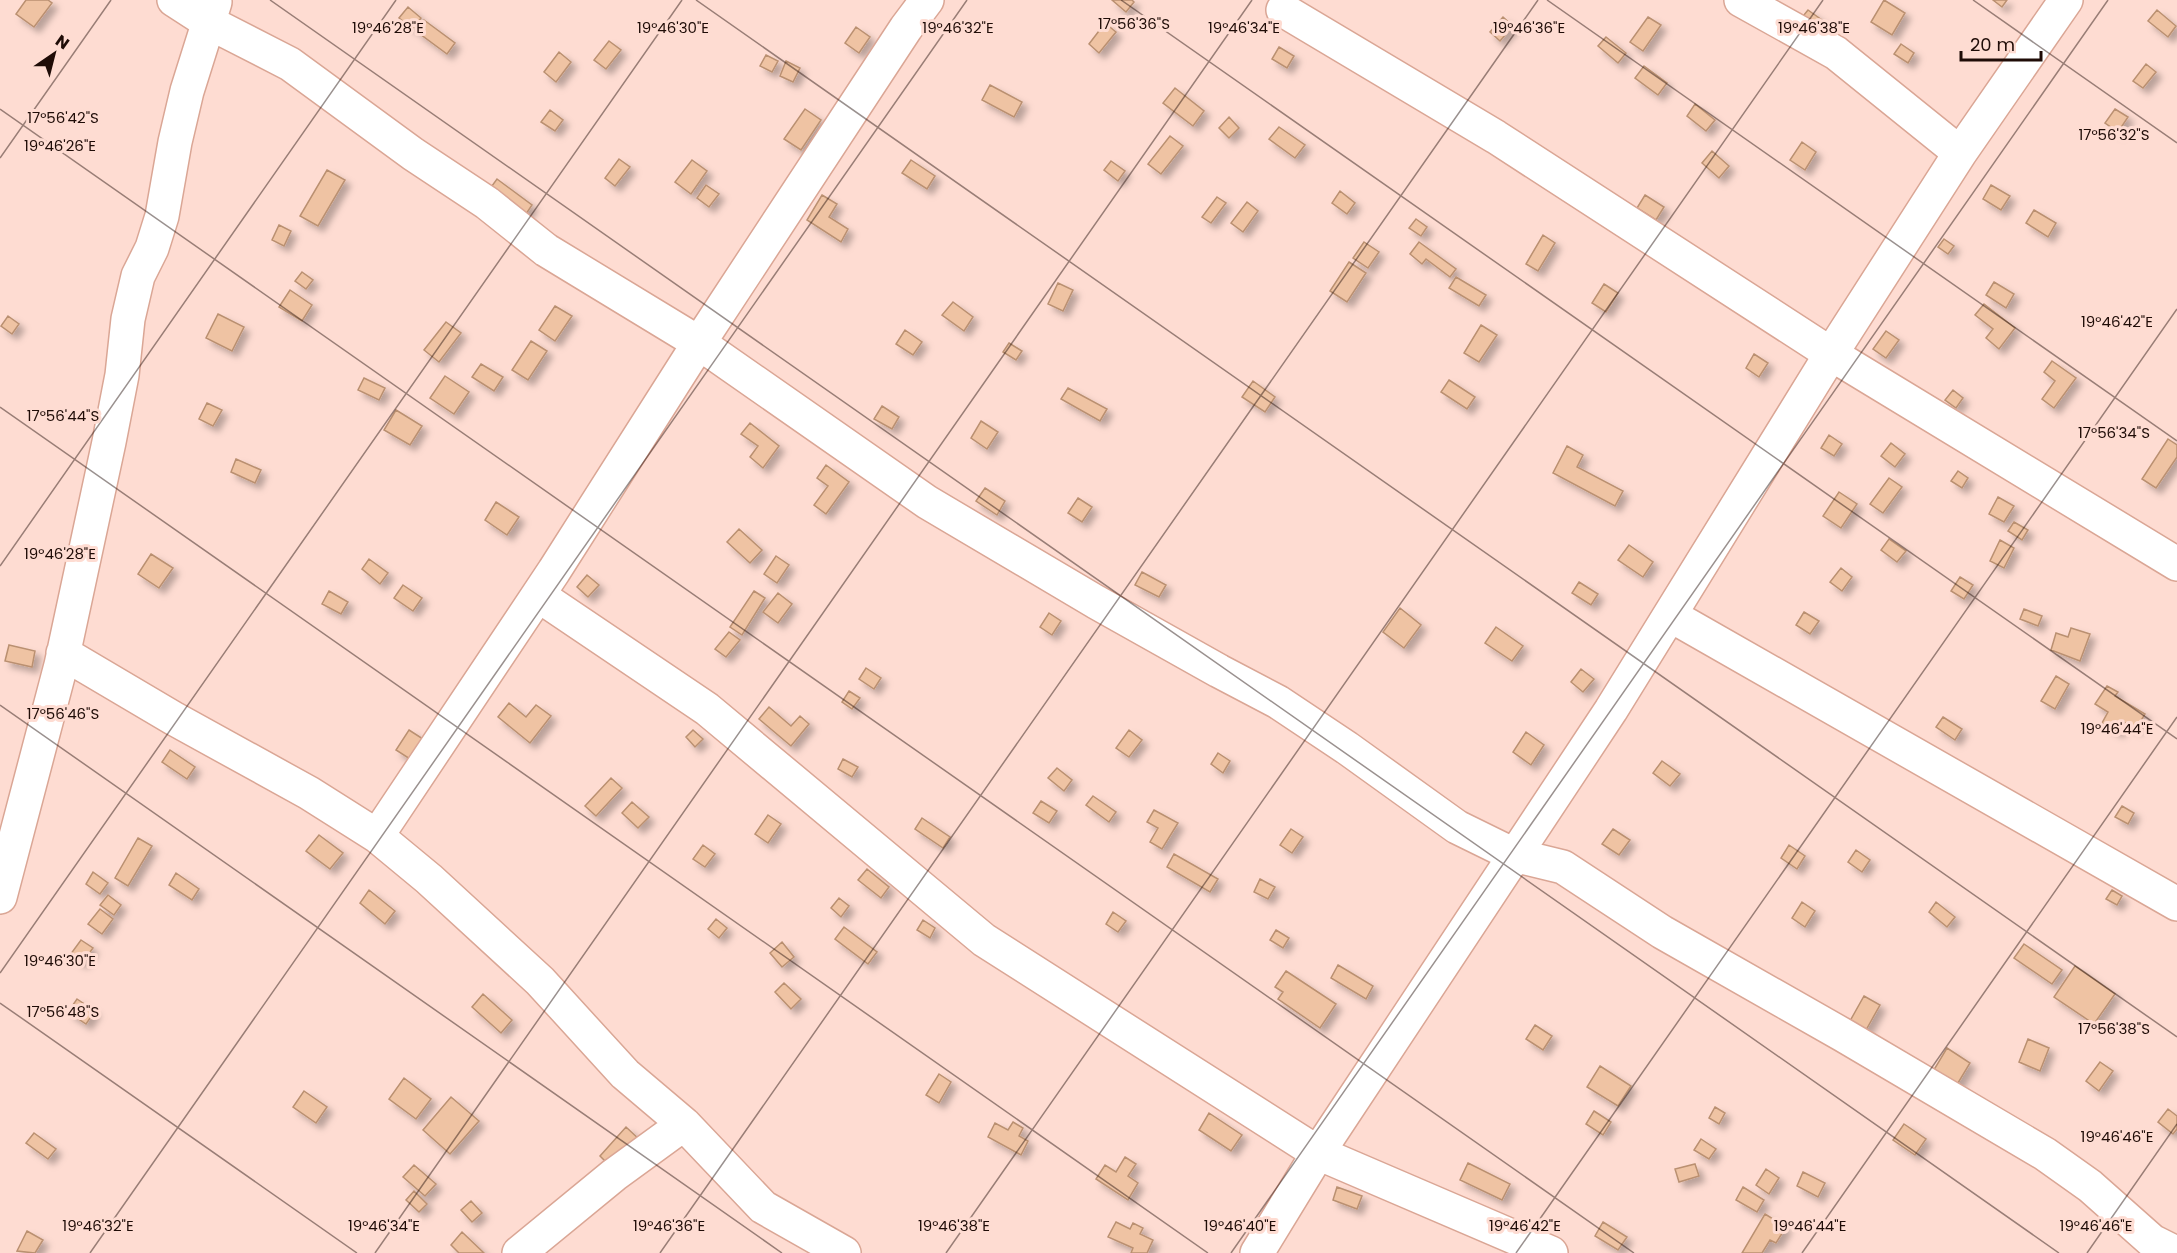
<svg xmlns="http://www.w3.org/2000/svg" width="2177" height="1253" viewBox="0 0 2177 1253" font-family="Poppins,sans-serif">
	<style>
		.building { fill: #efc3a3; stroke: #ba9071; stroke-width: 1.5; filter: url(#shadow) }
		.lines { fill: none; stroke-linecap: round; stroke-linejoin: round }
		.minor-casing { stroke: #daa695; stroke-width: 36 }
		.minor { stroke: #fff; stroke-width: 33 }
		.ticks { fill: none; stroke: #1f0c07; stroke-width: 1.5; stroke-opacity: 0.45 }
		.ticks-label { font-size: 15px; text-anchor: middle; fill: #1f0c07; stroke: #fedcd2; stroke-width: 6; stroke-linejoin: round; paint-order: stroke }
	</style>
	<defs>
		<filter id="shadow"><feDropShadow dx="5.5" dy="5.5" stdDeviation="3" flood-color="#0004"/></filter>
	</defs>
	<rect width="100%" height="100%" fill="#fedcd2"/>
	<path class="building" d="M26,0H48L52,3L34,27L16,14Z
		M1112,0H1132L1134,2L1126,12Z
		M1884,0L1905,13L1892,35L1871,22Z
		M1993,0H2007L2002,7Z
		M408,7L421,18L413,29L399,18Z
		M1808,10L1829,25L1821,37L1799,21Z
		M2157,10L2176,26L2168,37L2148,21Z
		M1503,17L1513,26L1500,41L1490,32Z
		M1648,17L1661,25L1643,51L1630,42Z
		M424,20L455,43L447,54L416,31Z
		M1105,23L1116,32L1099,53L1089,44Z
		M856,27L870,37L859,53L845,43Z
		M1606,37L1626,53L1618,63L1598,46Z
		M609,41L621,50L606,69L594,60Z
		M1901,44L1914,53L1908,63L1894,54Z
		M1279,47L1294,56L1287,68L1272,59Z
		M559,52L571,62L556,82L544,72Z
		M766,55L778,61L772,72L760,66Z
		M786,61L800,68L793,82L780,76Z
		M2146,64L2156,72L2143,88L2133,81Z
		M1644,66L1667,83L1658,95L1635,78Z
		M990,85L1022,102L1014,117L982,100Z
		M1175,88L1204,111L1193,126L1163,103Z
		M1695,104L1715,120L1706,131L1687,116Z
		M805,109L821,120L801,150L784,139Z
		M2115,109L2128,117L2118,132L2105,123Z
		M550,110L563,120L555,131L541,122Z
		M1229,117L1239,128L1229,138L1219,128Z
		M1279,127L1305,145L1295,158L1269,139Z
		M1170,136L1183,146L1161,174L1148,164Z
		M1802,142L1816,152L1805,170L1790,160Z
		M1712,151L1729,166L1719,178L1702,163Z
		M619,159L630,167L615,186L605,178Z
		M692,160L707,171L691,194L675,182Z
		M911,160L935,176L927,189L902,173Z
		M1111,161L1125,171L1118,181L1104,170Z
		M327,170L345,180L318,226L300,216Z
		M497,179L532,205L522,220L486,194Z
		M706,185L719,194L709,207L697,198Z
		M1991,185L2010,196L2001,210L1983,199Z
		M1340,191L1355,203L1347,214L1332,203Z
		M822,195L837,204L829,217L848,229L841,242L807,220Z
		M1645,195L1664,207L1656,220L1637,208Z
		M1217,197L1226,203L1211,223L1202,217Z
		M1247,202L1258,211L1243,232L1231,223Z
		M2034,210L2056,223L2048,237L2026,223Z
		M1416,219L1427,227L1421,236L1409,228Z
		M279,225L291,231L284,246L272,240Z
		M1543,235L1555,243L1538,271L1526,264Z
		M1944,239L1954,246L1948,254L1938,247Z
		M1364,242L1379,252L1368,268L1353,258Z
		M1419,242L1456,269L1450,277L1426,259L1422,264L1410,254Z
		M1349,262L1366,273L1347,302L1330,291Z
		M302,272L313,280L306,289L295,281Z
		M1456,277L1486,295L1479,306L1449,288Z
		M1994,282L2014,294L2006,308L1986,295Z
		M1058,283L1073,290L1063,311L1048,304Z
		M1604,284L1618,293L1606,312L1592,303Z
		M290,290L312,305L302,321L279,307Z
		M953,302L973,317L964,331L942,315Z
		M1984,304L2015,328L1999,349L1986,338L1993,329L1975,315Z
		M555,306L572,316L555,341L539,330Z
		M218,314L244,327L232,351L206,338Z
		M8,316L19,324L12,334L1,326Z
		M446,322L461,333L439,362L424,350Z
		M1481,325L1497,335L1479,362L1464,353Z
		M905,330L922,342L913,355L896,344Z
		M1886,331L1899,340L1886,358L1873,349Z
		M531,341L547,351L528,380L512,370Z
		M1009,343L1022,351L1016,360L1003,352Z
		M1754,354L1768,363L1759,377L1746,368Z
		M2052,361L2076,378L2054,408L2042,399L2055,381L2044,372Z
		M481,364L503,377L494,391L472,377Z
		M445,376L469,392L454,414L430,398Z
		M364,378L385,388L379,400L358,390Z
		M1449,380L1475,397L1467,409L1441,392Z
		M1253,381L1275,397L1265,412L1242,397Z
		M1068,388L1107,409L1100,421L1061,399Z
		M1953,390L1963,398L1956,408L1945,400Z
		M207,403L222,410L213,426L199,419Z
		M882,406L899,417L892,429L874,419Z
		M396,410L422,426L410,445L384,430Z
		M981,421L998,432L987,449L971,438Z
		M750,423L779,446L763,468L750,457L758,446L741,434Z
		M1829,435L1842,444L1834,456L1821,448Z
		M2168,439L2177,445V457L2156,488L2142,479Z
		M1891,443L1905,454L1895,467L1881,456Z
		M1567,446L1583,455L1577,467L1623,491L1615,506L1553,473Z
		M236,459L261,470L255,483L231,472Z
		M826,465L849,482L826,514L814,505L828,486L817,478Z
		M1958,471L1968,478L1962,488L1951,481Z
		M1889,478L1902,487L1883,513L1870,504Z
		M985,488L1005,501L997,515L976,501Z
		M1839,492L1857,504L1841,528L1823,516Z
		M1998,497L2014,506L2004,522L1989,514Z
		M1078,498L1092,507L1082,522L1068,513Z
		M496,502L519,517L507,535L485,520Z
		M2014,522L2028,530L2022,540L2008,531Z
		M739,529L762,550L750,563L727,542Z
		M1889,539L1906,551L1897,562L1881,550Z
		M2000,540L2014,548L2004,568L1990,561Z
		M1629,545L1653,562L1643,577L1618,560Z
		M151,554L173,568L159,588L138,574Z
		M776,556L789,565L777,583L764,574Z
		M369,559L388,573L380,584L362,569Z
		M1841,568L1852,577L1842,591L1830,582Z
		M1142,572L1166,585L1159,597L1135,585Z
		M587,575L599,585L588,597L577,587Z
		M1960,577L1973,585L1964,599L1951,591Z
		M1579,582L1598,594L1591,605L1572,593Z
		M403,585L422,598L413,611L394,598Z
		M329,591L348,602L341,614L322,604Z
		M754,591L765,598L742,635L730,627Z
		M778,593L792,604L778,623L763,612Z
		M1400,608L1421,625L1404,648L1383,632Z
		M2024,609L2042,616L2038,626L2020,619Z
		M1804,612L1819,621L1810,634L1796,625Z
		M1049,613L1061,621L1052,635L1040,627Z
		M1496,627L1523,646L1512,661L1485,643Z
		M2071,628L2090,634L2080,661L2051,650L2056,633L2068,637Z
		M729,632L740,640L726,657L715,649Z
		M9,645L35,651L32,667L5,661Z
		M866,668L881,678L874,689L859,679Z
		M1581,669L1594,679L1583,692L1571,682Z
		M2056,676L2069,684L2055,709L2041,701Z
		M2107,686L2118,692L2115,696L2145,714L2136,729L2124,722L2118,732L2102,723L2108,712L2095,704Z
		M849,691L860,698L852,709L842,702Z
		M509,703L526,717L536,705L551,716L530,743L498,717Z
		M769,707L791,726L800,716L809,724L791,746L759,719Z
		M1943,717L1962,729L1955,740L1936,727Z
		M409,730L423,739L410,759L396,750Z
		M693,730L703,739L695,747L686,737Z
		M1129,730L1142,740L1129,757L1116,748Z
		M1526,732L1544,745L1531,765L1513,752Z
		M170,750L195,767L187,779L162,762Z
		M1218,753L1230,761L1223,773L1211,764Z
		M843,759L858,767L852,777L838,769Z
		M1662,761L1680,774L1670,786L1653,773Z
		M1057,768L1072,780L1064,791L1048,778Z
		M611,778L622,788L596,816L585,806Z
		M1093,796L1116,812L1109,822L1086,805Z
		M1041,801L1057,811L1049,823L1033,813Z
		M632,802L649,817L638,828L622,813Z
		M2122,806L2134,813L2128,824L2115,817Z
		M1154,810L1178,823L1162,849L1150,842L1158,828L1147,822Z
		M768,815L781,824L768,843L755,834Z
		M922,818L950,837L943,848L915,829Z
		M1291,829L1303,837L1292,853L1280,845Z
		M1613,829L1630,840L1619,855L1602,844Z
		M319,835L343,853L330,869L306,851Z
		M138,838L152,846L128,886L115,878Z
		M703,845L715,854L705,867L693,859Z
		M1789,845L1805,856L1797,869L1781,858Z
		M1856,850L1870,860L1862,872L1848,862Z
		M1174,854L1218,879L1210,892L1167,867Z
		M867,869L889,887L881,898L858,880Z
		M93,872L108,883L100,894L86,884Z
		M176,873L199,889L192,900L169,885Z
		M1260,879L1275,887L1268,899L1254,892Z
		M369,890L395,911L385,924L360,903Z
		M2112,890L2122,896L2117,905L2106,899Z
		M108,895L121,905L114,915L100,905Z
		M839,898L849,906L841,917L831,908Z
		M1802,902L1815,911L1805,927L1792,918Z
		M1936,902L1955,917L1947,927L1929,912Z
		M100,909L113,919L102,934L88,924Z
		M1113,912L1126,921L1118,932L1106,924Z
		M716,919L727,928L719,938L708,929Z
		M923,920L935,928L930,938L917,930Z
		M844,927L877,952L868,964L835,939Z
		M1276,930L1289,938L1283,948L1270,940Z
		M81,940L93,948L82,963L70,955Z
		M782,942L794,957L782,967L770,953Z
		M2024,944L2062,970L2052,984L2014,958Z
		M1338,965L1373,986L1366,999L1331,978Z
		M2075,966L2115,994L2094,1024L2054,997Z
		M1286,971L1336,1004L1320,1028L1278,999L1283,992L1275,987Z
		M784,983L801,999L791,1009L775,992Z
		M483,994L512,1020L501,1033L472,1007Z
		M1864,996L1880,1005L1866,1030L1850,1021Z
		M77,999L95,1011L86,1024L68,1012Z
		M1535,1025L1552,1036L1543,1050L1526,1039Z
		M2028,1039L2049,1048L2040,1071L2019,1062Z
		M1947,1048L1970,1063L1955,1088L1932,1073Z
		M2100,1062L2113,1071L2099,1091L2086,1081Z
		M1600,1066L1631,1086L1618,1106L1587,1087Z
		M939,1074L951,1082L939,1103L926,1095Z
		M404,1078L431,1099L416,1119L389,1099Z
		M304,1091L327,1107L316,1123L293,1107Z
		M451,1097L479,1121L450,1154L423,1130Z
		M1715,1107L1725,1113L1719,1124L1709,1118Z
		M2168,1109L2177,1116V1129L2173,1134L2158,1122Z
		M1594,1111L1611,1122L1603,1135L1586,1124Z
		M1209,1113L1242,1135L1231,1151L1199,1130Z
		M1013,1122L1023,1128L1019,1136L1028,1141L1021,1155L988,1137L995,1123L1008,1130Z
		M1904,1124L1926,1139L1915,1155L1893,1140Z
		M626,1127L641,1141L614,1170L600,1156Z
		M34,1133L56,1149L48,1159L26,1143Z
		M1701,1139L1716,1149L1709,1159L1694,1150Z
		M1125,1157L1136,1164L1128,1176L1138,1183L1128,1200L1096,1179L1105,1165L1116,1172Z
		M1468,1163L1510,1184L1502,1200L1460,1180Z
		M1695,1164L1699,1176L1679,1182L1675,1169Z
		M414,1165L436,1184L425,1196L403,1177Z
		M1766,1169L1779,1178L1769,1194L1756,1185Z
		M1803,1172L1825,1183L1818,1197L1797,1186Z
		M1337,1187L1362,1196L1357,1209L1333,1200Z
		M1743,1187L1764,1200L1757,1212L1736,1200Z
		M414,1191L427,1204L419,1212L406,1200Z
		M471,1201L482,1213L472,1222L461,1210Z
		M1765,1214L1786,1227L1776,1243L1770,1240L1762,1253H1742Z
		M1116,1222L1130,1229L1133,1223L1143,1228L1140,1234L1153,1240L1147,1253H1131L1133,1248L1108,1237Z
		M1603,1222L1627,1237L1618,1250L1595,1236Z
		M27,1231L43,1240L35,1253L17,1251Z
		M462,1232L484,1253H459L451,1245Z"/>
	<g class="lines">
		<defs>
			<path id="minor" d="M174,0L208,22L290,64L413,154L487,203L546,250L699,343L927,502L1096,602L1219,671L1278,702L1347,748L1457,827L1514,855L1563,867L1662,932L1843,1035L2045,1154L2090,1186L2152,1241L2176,1253
				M1741,0L1836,53L1960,153
				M1283,10L1496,137L1831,354L2177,564
				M538,595L707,709L984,940L1318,1153L1551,1253
				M1670,615L2177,904
				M63,653L173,718L309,793L377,836L429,879L540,981L625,1074L684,1124L763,1207L844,1253
				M377,836L554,571L699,343L906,28L927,0
				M0,897L61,665L109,442L122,375L128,319L138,276L152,248L162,216L175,142L187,91L215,2
				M519,1253L614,1175L684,1124
				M1257,1253L1323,1145L1611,710L1831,354L1960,153L2066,0"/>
		</defs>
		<use href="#minor" class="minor-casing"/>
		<use href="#minor" class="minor"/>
	</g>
	<path class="ticks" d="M270,0L2059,1253M696,0L2177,1037M1121,0L2177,739M1547,0L2177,441M1973,0L2177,143M0,109L1634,1253M0,158L111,0M0,407L1208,1253M0,566L396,0M0,705L782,1253M0,973L682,0M0,1003L357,1253M90,1253L967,0M375,1253L1252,0M660,1253L1538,0M946,1253L1823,0M1231,1253L2108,0M1516,1253L2177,309M1802,1253L2177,717M2087,1253L2177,1124"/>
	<g class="ticks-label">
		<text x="1134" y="29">17°56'36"S</text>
		<text x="388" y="33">19°46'28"E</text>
		<text x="673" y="33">19°46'30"E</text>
		<text x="958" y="33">19°46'32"E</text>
		<text x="1244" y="33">19°46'34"E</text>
		<text x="1529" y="33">19°46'36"E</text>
		<text x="1814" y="33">19°46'38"E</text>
		<text x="63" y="123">17°56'42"S</text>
		<text x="2114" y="140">17°56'32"S</text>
		<text x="60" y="151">19°46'26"E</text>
		<text x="2117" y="327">19°46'42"E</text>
		<text x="63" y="421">17°56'44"S</text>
		<text x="2114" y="438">17°56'34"S</text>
		<text x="60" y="559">19°46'28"E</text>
		<text x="63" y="719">17°56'46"S</text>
		<text x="2117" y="734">19°46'44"E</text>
		<text x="60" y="966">19°46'30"E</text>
		<text x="63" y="1017">17°56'48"S</text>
		<text x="2114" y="1034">17°56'38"S</text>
		<text x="2117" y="1142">19°46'46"E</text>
		<text x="98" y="1231">19°46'32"E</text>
		<text x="384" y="1231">19°46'34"E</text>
		<text x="669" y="1231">19°46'36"E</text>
		<text x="954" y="1231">19°46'38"E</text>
		<text x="1240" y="1231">19°46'40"E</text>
		<text x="1525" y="1231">19°46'42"E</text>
		<text x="1810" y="1231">19°46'44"E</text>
		<text x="2096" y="1231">19°46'46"E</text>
	</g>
	<g transform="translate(54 54) rotate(35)" stroke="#fedcd2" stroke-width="4.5" paint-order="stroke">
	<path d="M0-4.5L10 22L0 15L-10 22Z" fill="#1f0c07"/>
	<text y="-9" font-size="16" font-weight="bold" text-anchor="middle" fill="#1f0c07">N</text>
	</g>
	<path d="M1961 51v9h80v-9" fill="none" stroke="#1f0c07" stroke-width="3"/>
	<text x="1970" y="51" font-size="18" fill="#1f0c07" stroke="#fedcd2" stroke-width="4.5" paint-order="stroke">20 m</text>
</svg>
